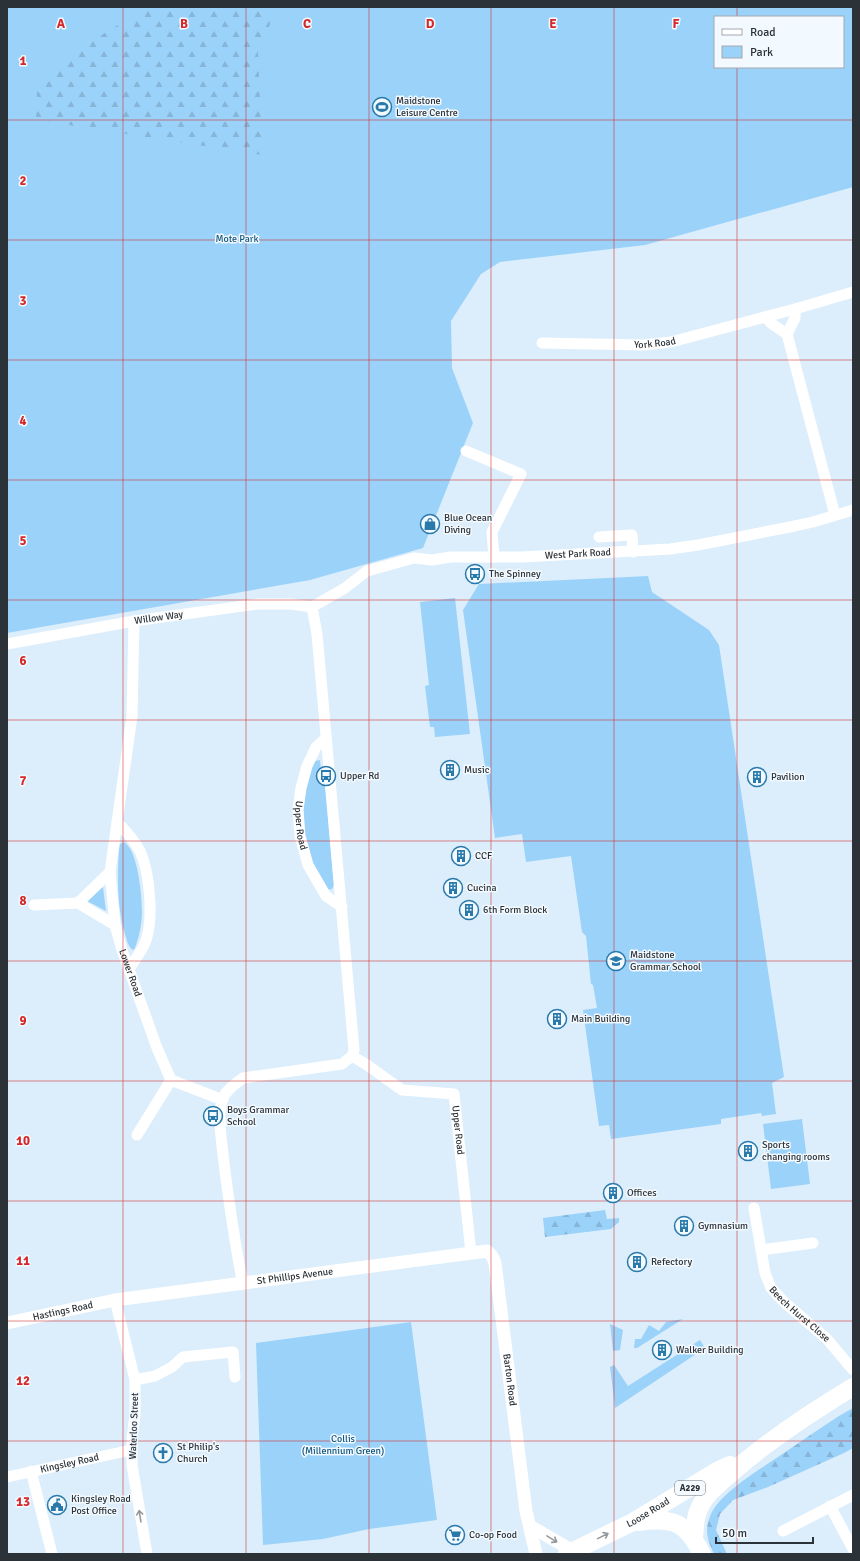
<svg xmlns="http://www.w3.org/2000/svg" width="860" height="1561" viewBox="0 0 860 1561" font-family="Signika,sans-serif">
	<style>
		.green { fill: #9bd2fa; fill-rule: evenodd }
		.forest { fill: url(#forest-firs) }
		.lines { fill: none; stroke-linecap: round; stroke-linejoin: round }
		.minor { stroke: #fff; stroke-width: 11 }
		.tertiary { stroke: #fff; stroke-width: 13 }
		.trunk { stroke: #fff; stroke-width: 18 }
		.oneway { stroke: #96999c }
		.grid { fill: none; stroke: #d62828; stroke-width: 1; stroke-opacity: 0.55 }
		.labels { text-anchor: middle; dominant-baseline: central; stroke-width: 3; stroke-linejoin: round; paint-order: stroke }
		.shield { fill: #f2f9ff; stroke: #676e74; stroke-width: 1 }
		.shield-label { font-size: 9px; font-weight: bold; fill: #2c3338 }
		.poi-label { font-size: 10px; fill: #2c3338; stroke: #f2f9ff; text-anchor: start }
		.park-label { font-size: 10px; fill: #13577e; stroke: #f2f9ff }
		.street-label { font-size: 10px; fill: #2c3338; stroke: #f2f9ff }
		.grid-label { font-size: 13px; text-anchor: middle; font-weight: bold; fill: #d62828; stroke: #f2f9ff; stroke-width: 3; stroke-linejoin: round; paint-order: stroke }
	</style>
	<defs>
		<pattern id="forest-firs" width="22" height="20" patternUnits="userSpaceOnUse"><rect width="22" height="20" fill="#9bd2fa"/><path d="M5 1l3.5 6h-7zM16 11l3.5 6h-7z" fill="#86b5d7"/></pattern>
	</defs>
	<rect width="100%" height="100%" fill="#dceefb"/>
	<path class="green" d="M7,7H853V187L645,245L500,262L481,274L451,321L452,368L473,423L423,548L310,580L7,633ZM715,17H843V67H715Z
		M648,576L652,592L709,630L719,645L784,1077L772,1083L776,1114L762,1116L761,1113L721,1119V1124L611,1139L609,1125L599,1126L583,1010L597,1008L593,985L591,984L586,936L582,932L571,856L526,862L522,834L495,838L463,610L479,584Z
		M455,598L470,734L435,737L434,727H430L425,686L429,685L420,602Z
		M320,760L322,782H325L334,885L332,889L327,890C322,880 316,870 311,860C300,831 300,788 315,761Z
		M124,842C138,850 142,896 142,912C142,924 139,937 135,948L133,950C128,947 127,940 125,934C117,906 117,878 119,850L120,844Z
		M103,887L106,911L87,901Z
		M802,1119L810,1184L771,1189L763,1124Z
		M683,1319L637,1348H634L635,1339H641L649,1325L659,1331L666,1322Z
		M411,1322L437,1520L369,1529L323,1539L263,1545L256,1343Z
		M610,1324L623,1330L620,1350L613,1351Z
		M700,1340L705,1348L615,1408L610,1367L614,1365L628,1386Z"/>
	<path class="forest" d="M147,7H280L276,11L258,51L262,155L36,120L37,87L74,52Z
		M605,1210L607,1219L619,1218V1222L611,1229L545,1237L543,1218Z
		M853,1408V1448L844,1453L768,1487L733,1500L720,1514L716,1530L727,1554H714C707,1539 704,1530 711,1514C720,1493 762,1468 781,1455C800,1442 819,1429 839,1416Z"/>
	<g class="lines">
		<g class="minor">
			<path d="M765,317L772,324L787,334L835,515"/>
			<path d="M787,334L795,318V309"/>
			<path id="s1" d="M542,343L644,345L671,342L795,309L853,292"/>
			<path d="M466,451L521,474L492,532L494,557"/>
			<path d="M599,537L632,535L633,552"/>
			<path id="s2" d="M312,607L345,588L367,571L414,558L432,560L451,557H522L670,549L698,545L790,527L813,522L853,510"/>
			<path id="s3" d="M134,621L132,716L110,872L115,925L122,950L157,1048L171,1080L223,1100"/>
			<path id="s4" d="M7,644L134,621L258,604H291L312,607"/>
			<path id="s5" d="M326,738L316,747L307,766L301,788L298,810L300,836L308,865L326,896L342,907"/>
			<path d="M117,822C126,831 134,840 140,851C150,873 154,920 145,943C141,952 134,961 129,969"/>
			<path d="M78,903L110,872"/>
			<path d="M34,905L78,903L115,925"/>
			<path id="s6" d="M352,1056L367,1065L402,1090L454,1094L471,1253"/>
			<path d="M137,1135L171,1080"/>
			<path id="s7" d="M754,1208L765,1273L771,1288L784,1302L827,1339L853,1370"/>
			<path d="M761,1250L813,1243"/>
			<path d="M243,1284C235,1246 230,1209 225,1171C223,1151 217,1120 222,1100C225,1091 235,1084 243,1078L342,1064L352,1056L354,1050L317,634L312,607"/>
			<path d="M115,1300L135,1380V1415L132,1439V1465L147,1554"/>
			<path d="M135,1380L155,1376L172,1367L183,1357L233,1352L235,1377"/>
			<path d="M31,1471L52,1554"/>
			<path id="s8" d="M7,1477L131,1450"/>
			<path d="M830,1506L853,1549"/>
			<path d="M783,1531L853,1495"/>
		</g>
		<g class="tertiary">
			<path id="s9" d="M7,1323L115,1300L487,1251L492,1256L495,1263L526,1511L536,1554"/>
			<path d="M530,1526L573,1551"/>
		</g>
		<g class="trunk">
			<path d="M638,1522C674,1517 686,1522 702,1554"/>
			<path d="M694,1538C695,1526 695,1514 702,1503C708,1492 720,1483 729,1475C767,1441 810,1413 853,1387"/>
			<path id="s10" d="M567,1554L633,1522L717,1471L730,1465"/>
		</g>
	</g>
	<defs><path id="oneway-shaft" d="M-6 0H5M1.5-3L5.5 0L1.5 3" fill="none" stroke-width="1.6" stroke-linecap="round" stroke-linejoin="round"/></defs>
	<g class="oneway">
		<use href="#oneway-shaft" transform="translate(140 1516) rotate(-99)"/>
		<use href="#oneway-shaft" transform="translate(603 1536) rotate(-26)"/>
		<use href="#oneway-shaft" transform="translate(552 1539) rotate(31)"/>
	</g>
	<path class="grid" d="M123,7V1554M246,7V1554M369,7V1554M491,7V1554M614,7V1554M737,7V17M737,67V1554M7,120H853M7,240H853M7,360H853M7,480H853M7,600H853M7,720H853M7,841H853M7,961H853M7,1081H853M7,1201H853M7,1321H853M7,1441H853"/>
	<defs>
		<symbol id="stadium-ring" viewBox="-11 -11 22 22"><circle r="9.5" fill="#f2f9ff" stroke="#2979aa" stroke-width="1.5"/><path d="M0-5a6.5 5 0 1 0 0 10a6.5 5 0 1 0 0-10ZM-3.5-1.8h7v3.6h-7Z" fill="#2979aa"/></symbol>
		<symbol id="shop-ring" viewBox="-11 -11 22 22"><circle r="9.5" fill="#f2f9ff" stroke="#2979aa" stroke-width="1.5"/><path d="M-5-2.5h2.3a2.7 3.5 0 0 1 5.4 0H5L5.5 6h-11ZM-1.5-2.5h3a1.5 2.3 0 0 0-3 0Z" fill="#2979aa"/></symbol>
		<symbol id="bus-ring" viewBox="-11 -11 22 22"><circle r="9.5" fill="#f2f9ff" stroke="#2979aa" stroke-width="1.5"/><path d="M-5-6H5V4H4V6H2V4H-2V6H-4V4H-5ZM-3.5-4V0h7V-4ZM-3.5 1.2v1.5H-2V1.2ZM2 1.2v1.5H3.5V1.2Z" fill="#2979aa"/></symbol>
		<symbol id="building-ring" viewBox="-11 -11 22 22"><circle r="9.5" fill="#f2f9ff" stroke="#2979aa" stroke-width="1.5"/><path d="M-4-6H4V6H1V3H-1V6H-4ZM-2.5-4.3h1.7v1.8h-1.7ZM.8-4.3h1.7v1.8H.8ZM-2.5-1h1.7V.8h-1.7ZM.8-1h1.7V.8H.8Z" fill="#2979aa"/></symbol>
		<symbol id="school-ring" viewBox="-11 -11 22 22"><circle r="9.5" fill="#f2f9ff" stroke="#2979aa" stroke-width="1.5"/><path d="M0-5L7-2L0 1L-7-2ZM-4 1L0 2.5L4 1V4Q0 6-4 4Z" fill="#2979aa"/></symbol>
		<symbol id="church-ring" viewBox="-11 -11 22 22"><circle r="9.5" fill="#f2f9ff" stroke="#2979aa" stroke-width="1.5"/><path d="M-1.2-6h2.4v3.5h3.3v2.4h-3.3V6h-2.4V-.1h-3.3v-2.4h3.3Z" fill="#2979aa"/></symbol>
		<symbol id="civic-ring" viewBox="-11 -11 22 22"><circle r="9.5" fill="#f2f9ff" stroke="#2979aa" stroke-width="1.5"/><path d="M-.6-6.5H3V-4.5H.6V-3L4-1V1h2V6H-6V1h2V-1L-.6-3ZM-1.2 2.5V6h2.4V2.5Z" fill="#2979aa"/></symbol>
		<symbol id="supermarket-ring" viewBox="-11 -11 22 22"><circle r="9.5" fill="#f2f9ff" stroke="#2979aa" stroke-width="1.5"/><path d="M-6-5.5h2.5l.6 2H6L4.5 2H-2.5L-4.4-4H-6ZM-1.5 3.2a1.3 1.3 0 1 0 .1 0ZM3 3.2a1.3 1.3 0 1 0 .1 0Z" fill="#2979aa"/></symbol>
	</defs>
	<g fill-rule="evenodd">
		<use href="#stadium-ring" x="371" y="96" width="22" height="22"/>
		<use href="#shop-ring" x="419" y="513" width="22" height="22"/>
		<use href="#bus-ring" x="464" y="563" width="22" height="22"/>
		<use href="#building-ring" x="439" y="759" width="22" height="22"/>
		<use href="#bus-ring" x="315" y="765" width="22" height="22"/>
		<use href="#building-ring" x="746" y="766" width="22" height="22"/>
		<use href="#building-ring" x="450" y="845" width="22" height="22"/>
		<use href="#building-ring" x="442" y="877" width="22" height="22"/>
		<use href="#building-ring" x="458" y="899" width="22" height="22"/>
		<use href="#school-ring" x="605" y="950" width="22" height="22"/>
		<use href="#building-ring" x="546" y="1008" width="22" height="22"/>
		<use href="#bus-ring" x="202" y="1105" width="22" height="22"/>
		<use href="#building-ring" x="737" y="1140" width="22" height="22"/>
		<use href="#building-ring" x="602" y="1182" width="22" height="22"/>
		<use href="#building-ring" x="673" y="1215" width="22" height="22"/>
		<use href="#building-ring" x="626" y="1251" width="22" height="22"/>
		<use href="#building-ring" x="651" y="1339" width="22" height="22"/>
		<use href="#church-ring" x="152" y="1442" width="22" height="22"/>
		<use href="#civic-ring" x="46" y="1494" width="22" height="22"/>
		<use href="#supermarket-ring" x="444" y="1524" width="22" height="22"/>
	</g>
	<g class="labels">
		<rect class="shield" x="675" y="1481" width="30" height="14" rx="3"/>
		<g class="shield-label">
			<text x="690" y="1488">A229</text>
		</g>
		<g class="poi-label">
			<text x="396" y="101">Maidstone<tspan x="396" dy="12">Leisure Centre</tspan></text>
			<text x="444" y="518">Blue Ocean<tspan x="444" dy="12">Diving</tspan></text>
			<text x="489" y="574">The Spinney</text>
			<text x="464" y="770">Music</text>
			<text x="340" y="776">Upper Rd</text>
			<text x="771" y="777">Pavilion</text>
			<text x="475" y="856">CCF</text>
			<text x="467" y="888">Cucina</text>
			<text x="483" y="910">6th Form Block</text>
			<text x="630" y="955">Maidstone<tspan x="630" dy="12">Grammar School</tspan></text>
			<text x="571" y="1019">Main Building</text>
			<text x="227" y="1110">Boys Grammar<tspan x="227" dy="12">School</tspan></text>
			<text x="762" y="1145">Sports<tspan x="762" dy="12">changing rooms</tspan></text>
			<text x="627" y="1193">Offices</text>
			<text x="698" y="1226">Gymnasium</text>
			<text x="651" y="1262">Refectory</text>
			<text x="676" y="1350">Walker Building</text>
			<text x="177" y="1447">St Philip's<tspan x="177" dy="12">Church</tspan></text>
			<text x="71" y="1499">Kingsley Road<tspan x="71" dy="12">Post Office</tspan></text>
			<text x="469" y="1535">Co-op Food</text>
		</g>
		<g class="park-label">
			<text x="237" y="239">Mote Park</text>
			<text x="343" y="1439">Collis<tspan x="343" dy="12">(Millennium Green)</tspan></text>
		</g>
		<g class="street-label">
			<text stroke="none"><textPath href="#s1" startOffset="113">York Road</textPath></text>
			<text stroke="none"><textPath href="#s2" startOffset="279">West Park Road</textPath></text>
			<text stroke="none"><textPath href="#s4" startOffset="154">Willow Way</textPath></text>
			<text stroke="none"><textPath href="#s5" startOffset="95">Upper Road</textPath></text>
			<text stroke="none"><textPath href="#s3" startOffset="356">Lower Road</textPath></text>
			<text stroke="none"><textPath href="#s6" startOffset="149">Upper Road</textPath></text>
			<text stroke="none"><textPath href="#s9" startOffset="292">St Phillips Avenue</textPath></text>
			<text stroke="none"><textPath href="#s9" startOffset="57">Hastings Road</textPath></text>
			<text stroke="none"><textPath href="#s7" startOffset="121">Beech Hurst Close</textPath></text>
			<text stroke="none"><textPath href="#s9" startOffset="618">Barton Road</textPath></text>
			<text transform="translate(134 1426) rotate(-88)">Waterloo Street</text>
			<text stroke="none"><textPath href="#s8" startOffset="64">Kingsley Road</textPath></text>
			<text stroke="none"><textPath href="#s10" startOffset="91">Loose Road</textPath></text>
		</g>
	</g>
	<g class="grid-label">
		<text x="61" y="28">A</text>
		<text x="184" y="28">B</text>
		<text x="307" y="28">C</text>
		<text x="430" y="28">D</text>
		<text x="553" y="28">E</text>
		<text x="676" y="28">F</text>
		<text x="23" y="65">1</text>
		<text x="23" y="185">2</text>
		<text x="23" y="305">3</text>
		<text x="23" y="425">4</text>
		<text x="23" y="545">5</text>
		<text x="23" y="665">6</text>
		<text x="23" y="785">7</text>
		<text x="23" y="905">8</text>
		<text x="23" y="1025">9</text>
		<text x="23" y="1145">10</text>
		<text x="23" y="1265">11</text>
		<text x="23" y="1385">12</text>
		<text x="23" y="1506">13</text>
	</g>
	<rect width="860" height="1561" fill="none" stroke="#2c3338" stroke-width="16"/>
	<rect x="714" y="16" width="130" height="52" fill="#f2f9ff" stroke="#a3aaaf"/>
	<rect x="722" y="29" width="20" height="6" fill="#ffffff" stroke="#a3aaaf"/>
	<text x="750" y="36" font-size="12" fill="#2c3338">Road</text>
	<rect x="722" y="46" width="20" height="12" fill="#9bd2fa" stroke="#a3aaaf"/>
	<text x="750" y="56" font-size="12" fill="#2c3338">Park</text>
	<path d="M716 1537v6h97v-6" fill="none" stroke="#2c3338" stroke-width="2"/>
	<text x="722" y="1537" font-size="12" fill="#2c3338" stroke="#f2f9ff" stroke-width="3" paint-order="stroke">50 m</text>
</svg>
